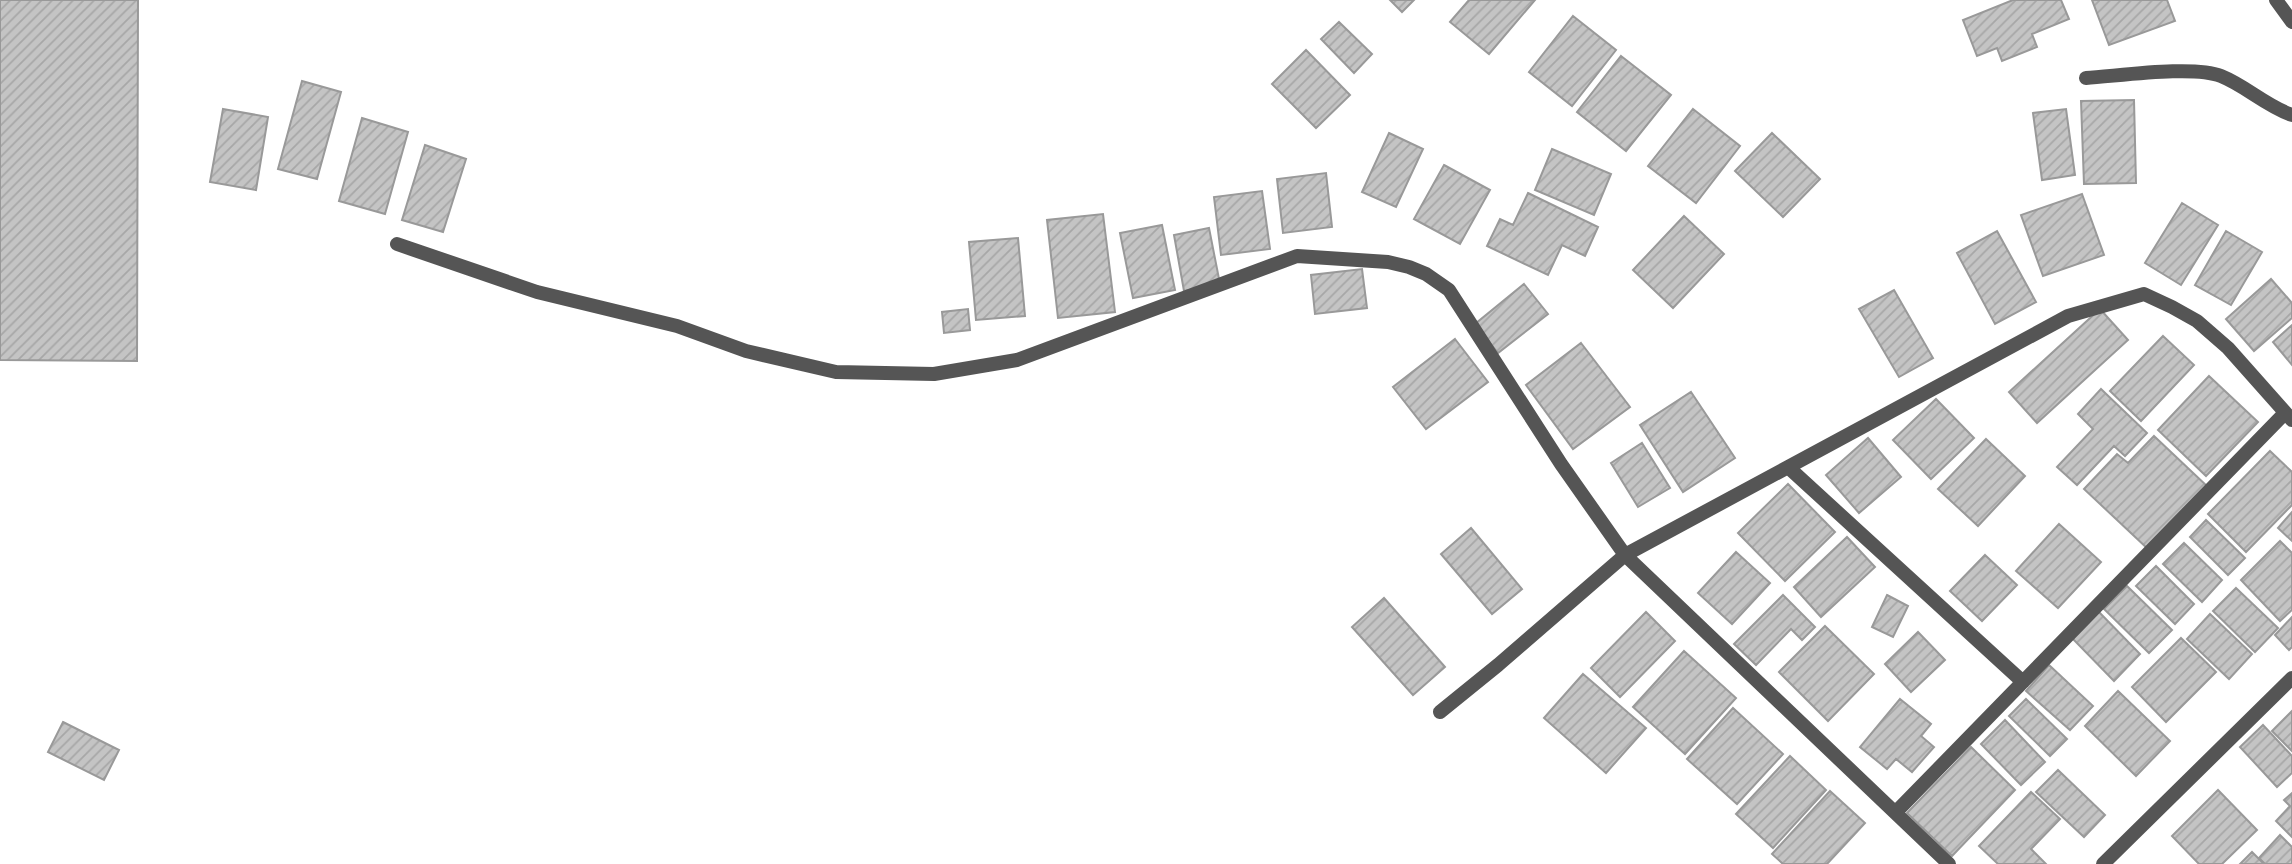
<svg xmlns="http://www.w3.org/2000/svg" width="2292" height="864" viewBox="0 0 2292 864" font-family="'Sofia Sans Condensed',sans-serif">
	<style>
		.building { fill: url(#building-hatch); stroke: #999; stroke-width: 2 }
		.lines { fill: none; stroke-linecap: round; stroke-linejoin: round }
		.street { stroke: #555; stroke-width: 14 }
	</style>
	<defs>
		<pattern id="building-hatch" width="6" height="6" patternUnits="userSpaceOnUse" patternTransform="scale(1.75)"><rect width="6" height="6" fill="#c4c4c4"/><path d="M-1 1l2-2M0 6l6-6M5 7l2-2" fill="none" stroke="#a7a7a7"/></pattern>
	</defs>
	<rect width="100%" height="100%" fill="#fff"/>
	<path class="building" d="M0,0H138L137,361L0,360Z
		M1390,0H1414L1402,12Z
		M1469,0H1535L1489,54L1450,22Z
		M2013,0H2061L2069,19L2032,34L2037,47L2002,61L1997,48L1977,56L1963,20Z
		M2092,0H2167L2175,21L2109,45Z
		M1573,16L1616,50L1572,106L1529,72Z
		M1339,22L1372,54L1354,73L1321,39Z
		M1306,50L1350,95L1316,128L1272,84Z
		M1621,56L1671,95L1626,151L1577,112Z
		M302,81L341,92L317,179L278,169Z
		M2134,100L2136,183L2084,184L2081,101Z
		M223,109L268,117L256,190L210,182Z
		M1693,109L1740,146L1696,203L1648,166Z
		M2066,109L2075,175L2042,180L2033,113Z
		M362,118L408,132L385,214L339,201Z
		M1389,133L1423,149L1396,207L1362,192Z
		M1772,133L1820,179L1783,217L1735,171Z
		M425,145L466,159L443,232L402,220Z
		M1552,149L1611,174L1594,215L1535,190Z
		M1444,165L1490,190L1460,244L1414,219Z
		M1326,173L1332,227L1283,233L1277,179Z
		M1262,191L1270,249L1221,255L1214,197Z
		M1528,193L1598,227L1585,256L1562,245L1548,275L1487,246L1500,219L1513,225Z
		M2082,194L2104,255L2043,276L2021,215Z
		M2182,203L2218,225L2181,285L2145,263Z
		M1103,214L1115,312L1058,318L1047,220Z
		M1684,216L1724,254L1673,308L1633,270Z
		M1162,225L1175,290L1133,298L1120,233Z
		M1209,228L1220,284L1184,291L1174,235Z
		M1997,231L2036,302L1995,324L1957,253Z
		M2226,231L2262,252L2231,305L2195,285Z
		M1018,238L1025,316L976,320L969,242Z
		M1362,269L1367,308L1315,314L1311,275Z
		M2271,279L2292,303V318L2254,351L2226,319Z
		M1524,284L1548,314L1498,353L1475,324Z
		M1894,290L1933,358L1899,377L1859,309Z
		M968,309L970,330L944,333L942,312Z
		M2100,309L2128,340L2037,423L2009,392Z
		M2292,325V365L2273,342Z
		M2163,336L2194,365L2141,421L2110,391Z
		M1455,339L1488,382L1426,429L1393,387Z
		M1581,343L1630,407L1573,449L1526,385Z
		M2209,376L2258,422L2206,476L2158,430Z
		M2101,389L2147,433L2125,456L2114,446L2077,485L2057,467L2093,429L2078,414Z
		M1691,392L1735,458L1683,492L1640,425Z
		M1936,399L1974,438L1931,479L1893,440Z
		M2154,436L2208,487L2148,549L2084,489L2117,454L2128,463Z
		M1868,438L1901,477L1859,513L1826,475Z
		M1986,439L2025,476L1978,526L1938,489Z
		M1642,443L1670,488L1638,507L1611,463Z
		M2270,451L2292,472V505L2246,552L2208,514Z
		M1788,484L1835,532L1785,581L1738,533Z
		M2292,512V541L2278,528Z
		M2206,520L2245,558L2228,575L2190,537Z
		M2059,524L2101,562L2058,608L2016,571Z
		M1471,528L1522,589L1492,614L1441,554Z
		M1847,537L1875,567L1821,617L1794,587Z
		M2280,541L2292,553V610L2280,621L2241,580Z
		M2184,543L2222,580L2202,602L2163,564Z
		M1736,552L1770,583L1732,624L1698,593Z
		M1985,555L2017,585L1982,621L1950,591Z
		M2156,566L2194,604L2175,624L2136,586Z
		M2127,586L2172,630L2149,653L2104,609Z
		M2236,588L2278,628L2255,652L2213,611Z
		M1783,595L1815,627L1802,640L1791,629L1756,665L1734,644Z
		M1887,595L1908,606L1893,637L1872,627Z
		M1384,598L1445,667L1413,695L1352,627Z
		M2098,611L2140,654L2114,681L2072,638Z
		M1646,612L1675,641L1620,697L1591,668Z
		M2210,614L2252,654L2229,679L2187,639Z
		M2292,617V647L2289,650L2275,635Z
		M1825,626L1874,674L1828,721L1779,672Z
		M1918,632L1945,660L1911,692L1885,664Z
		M2181,638L2216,672L2166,722L2132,687Z
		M1684,651L1736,698L1685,754L1633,707Z
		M2049,665L2093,706L2070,730L2026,691Z
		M1583,674L1646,728L1606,773L1544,718Z
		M2118,691L2170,741L2136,776L2085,726Z
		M1900,699L1931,724L1921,736L1934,747L1912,772L1896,759L1887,769L1860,747Z
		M2026,699L2067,739L2050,756L2009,716Z
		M1733,708L1783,754L1737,804L1687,759Z
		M2292,711V751L2272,731Z
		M2005,720L2045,762L2021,785L1981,744Z
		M63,722L119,750L104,780L48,752Z
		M2263,725L2292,756V773L2277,787L2240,747Z
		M1971,747L2015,790L1952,856L1907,813Z
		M1790,756L1826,790L1773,848L1736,814Z
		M2058,770L2105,815L2084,837L2036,792Z
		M2218,790L2257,830L2222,864H2199L2172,836Z
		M1830,791L1865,823L1827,864H1783L1772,854Z
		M2031,792L2060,819L2031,849L2046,864H1998L1979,846Z
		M2292,793V837L2276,821L2290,806L2284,800Z
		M2280,835L2292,847V864H2265L2259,858Z
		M2252,852L2264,864H2240Z"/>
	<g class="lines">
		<path class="street" d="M2276,0L2292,22
			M2086,78C2119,76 2193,65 2221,76C2246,86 2266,106 2292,115
			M397,244L537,292L677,326L746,351L836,372L934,374L1017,360L1297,256L1388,262L1409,267L1426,274L1449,290L1561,464L1625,555L1949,864
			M1788,467L2023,682
			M1440,712L1498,665L1625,555L2068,316L2144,294L2172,307L2197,321L2228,348L2292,420
			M1896,812L2285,413
			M2103,864L2292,678"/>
	</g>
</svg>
